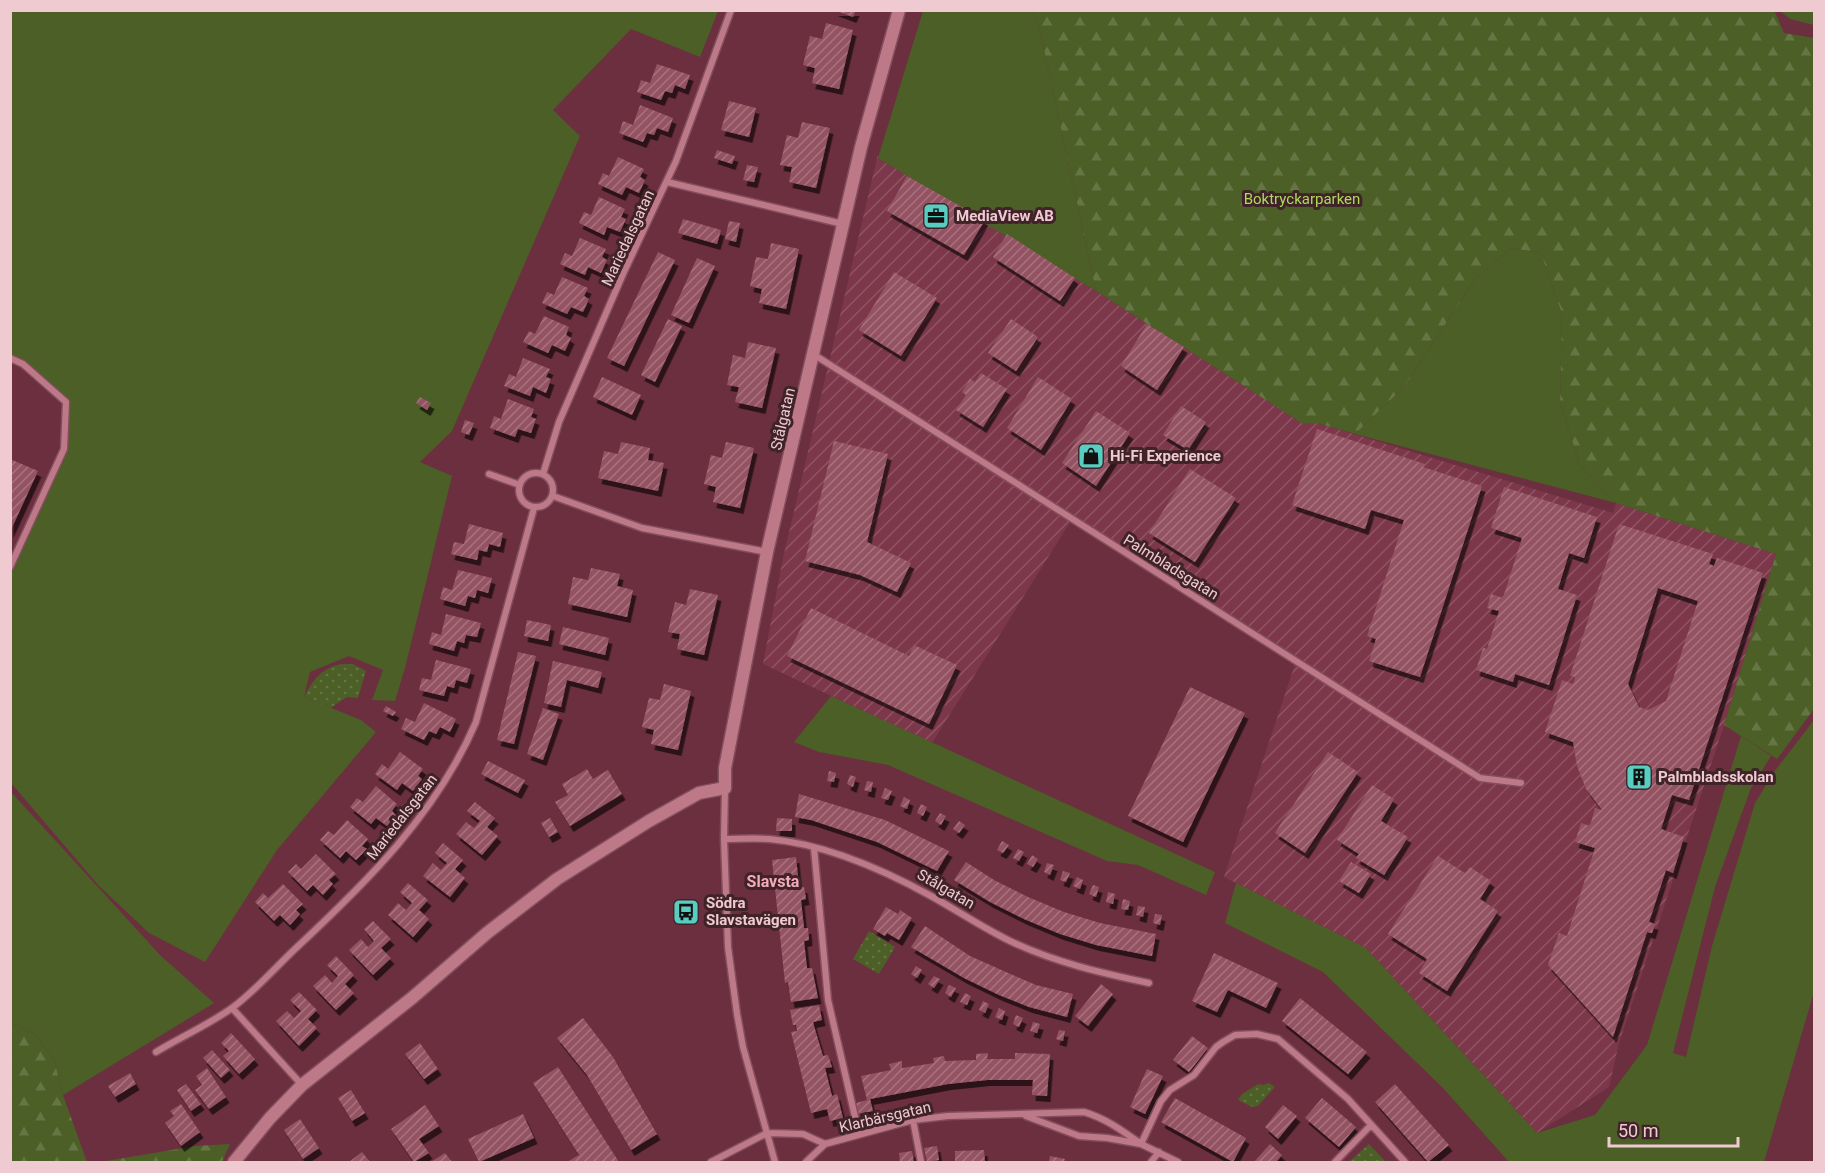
<svg xmlns="http://www.w3.org/2000/svg" width="1825" height="1173" viewBox="0 0 1825 1173" font-family="Roboto,sans-serif">
	<style>
		.industrial { fill: url(#industrial-furrows) }
		.grass { fill: #4b5f26 }
		.forest { fill: url(#forest-firs) }
		.park { fill: url(#park-dots) }
		.building { fill: url(#building-hatch); fill-rule: evenodd; filter: url(#shadow) }
		.lines { fill: none; stroke-linecap: round; stroke-linejoin: round }
		.street-casing { stroke: #824e5d; stroke-width: 9 }
		.secondary-casing { stroke: #824e5d; stroke-width: 15 }
		.street { stroke: #be7988; stroke-width: 6 }
		.secondary { stroke: #be7988; stroke-width: 12 }
		.labels { text-anchor: middle; dominant-baseline: central; stroke-width: 6; stroke-linejoin: round; paint-order: stroke }
		.park-label { font-size: 15px; fill: #aed95b; stroke: #3f2329 }
		.poi-label { font-size: 15px; font-weight: bold; fill: #f0cad1; stroke: #3f2329; text-anchor: start }
		.street-label { font-size: 15px; fill: #f0cad1; stroke: #3f2329 }
		.neighbourhood-label { font-size: 16px; font-weight: bold; fill: #f3aab9; stroke: #3f2329 }
	</style>
	<defs>
		<pattern id="industrial-furrows" width="10" height="10" patternUnits="userSpaceOnUse" patternTransform="scale(1.5)"><rect width="10" height="10" fill="#7c384a"/><path d="M-1 1l2-2M0 10L10 0M9 11l2-2" fill="none" stroke="#8f5363"/></pattern>
		<pattern id="forest-firs" width="22" height="20" patternUnits="userSpaceOnUse" patternTransform="scale(1.5)"><rect width="22" height="20" fill="#4b5f26"/><path d="M5 1l3.5 6h-7zM16 11l3.5 6h-7z" fill="#657544"/></pattern>
		<pattern id="park-dots" width="8" height="8" patternUnits="userSpaceOnUse" patternTransform="scale(1.5)"><rect width="8" height="8" fill="#4b5f26"/><path d="M2 2h.1M6 6h.1" fill="none" stroke="#657544" stroke-width="1.8" stroke-linecap="round"/></pattern>
		<pattern id="building-hatch" width="6" height="6" patternUnits="userSpaceOnUse" patternTransform="scale(1.5)"><rect width="6" height="6" fill="#945362"/><path d="M-1 1l2-2M0 6l6-6M5 7l2-2" fill="none" stroke="#a8727f"/></pattern>
		<filter id="shadow"><feDropShadow dx="3.5" dy="6" stdDeviation="0" flood-color="#0009"/></filter>
	</defs>
	<rect width="100%" height="100%" fill="#6c2f3f"/>
	<path class="industrial" d="M878,154V158L1007,234L1303,424L1317,423L1613,513L1616,503L1776,554L1724,725L1619,1043L1609,1087L1537,1133L1366,948L1224,877L1296,661L1072,519L932,743L763,664L783,558Z"/>
	<path class="grass" d="M11,11H718L700,57L631,29L553,110L580,136L452,431L420,462L452,476L405,668L395,701L372,700L383,670L349,656L310,672L304,697L361,720L376,732L277,850L205,962L149,933L99,886L11,783V567L64,450L66,402L23,364L11,358Z
		M923,11H1032L1038,22L1096,291L878,158Z
		M1780,11H1814V25L1790,19Z
		M1511,248L1541,253L1562,314L1560,403L1580,465L1616,503L1355,434L1404,387L1475,279Z
		M831,696L1215,872L1206,895L1138,865L1107,861L888,765L819,752L794,742Z
		M1814,720V992L1764,1162H1509L1443,1088L1323,972L1225,923L1236,883L1366,948L1537,1133L1595,1115L1647,1045L1741,736L1771,756L1751,788L1715,887L1673,1053L1686,1057L1712,946L1755,803L1774,772Z
		M11,792L161,956L214,1003L63,1095L54,1059L33,1033L11,1023Z"/>
	<path class="forest" d="M1774,10L1784,33L1814,38V709L1777,759L1724,725L1776,554L1616,503L1580,465L1560,403L1562,314L1541,253L1511,248L1475,279L1404,387L1355,434L1317,423L1303,424L1096,291L1038,22L1032,11Z
		M11,1023L33,1033L54,1059L63,1095L87,1162H11Z
		M230,1144L222,1162H100L195,1146Z"/>
	<path class="park" d="M342,664H353L366,671L358,698L347,697L330,708L304,697C313,680 321,668 342,664Z
		M869,931L895,947L879,974L853,959Z
		M1269,1083L1275,1087L1258,1106L1252,1107L1238,1100L1242,1094L1258,1084L1263,1085Z
		M1369,1144L1386,1162H1349L1351,1160Z"/>
	<path class="building" d="M834,10H856L853,17Z
		M826,23L853,30L839,89L812,83L815,68L803,65L810,36L822,39Z
		M657,64L690,75L685,89L675,85L672,93L665,91L661,100L637,92L641,80L650,83Z
		M729,101L756,108L749,137L721,130Z
		M640,105L673,118L668,132L657,128L654,135L647,133L643,142L619,133L623,121L633,125Z
		M802,122L830,128L816,188L789,182L792,167L780,165L787,135L798,138Z
		M717,150L735,156L732,164L714,158Z
		M618,157L644,169L640,177L645,180L639,193L626,187L622,195L598,184L603,173L609,176Z
		M747,165L758,167L754,182L743,180Z
		M907,176L985,220L964,255L887,211Z
		M599,197L625,209L621,217L626,219L620,232L607,227L604,235L579,223L584,212L591,215Z
		M683,219L721,230L717,244L678,233Z
		M729,221L740,223L736,242L725,239Z
		M1007,234L1075,278L1060,301L993,257Z
		M580,238L606,249L602,257L607,260L601,273L588,267L585,275L560,264L565,253L572,256Z
		M771,243L799,249L786,309L759,303L762,289L750,286L756,257L768,259Z
		M658,252L675,260L624,366L607,358Z
		M697,258L715,266L689,323L671,315Z
		M894,272L937,298L901,356L859,330Z
		M562,277L588,288L584,296L589,299L583,312L571,307L567,314L542,303L547,292L554,295Z
		M544,316L569,327L566,335L571,338L565,351L552,345L548,353L523,342L529,331L535,334Z
		M668,319L682,326L655,382L641,375Z
		M1011,319L1038,337L1016,371L988,353Z
		M1147,324L1184,347L1157,390L1121,366Z
		M748,342L776,348L762,408L735,402L739,387L727,385L733,355L745,358Z
		M523,358L550,369L546,377L551,379L546,393L533,387L530,396L504,386L509,374L516,377Z
		M981,373L1007,389L983,427L956,410L966,395L962,392L970,379L975,382Z
		M602,377L641,395L632,415L593,397Z
		M1038,377L1072,399L1041,450L1007,428Z
		M420,397L431,403L427,410L416,403Z
		M508,399L534,409L531,417L536,419L531,433L518,429L515,437L490,428L494,416L501,419Z
		M1181,406L1206,422L1188,450L1163,435Z
		M1096,411L1130,433L1096,486L1062,463Z
		M465,420L474,423L469,435L461,432Z
		M1317,429L1425,464L1423,467L1482,486L1420,677L1369,661L1376,639L1367,636L1404,520L1371,510L1365,529L1292,505Z
		M834,441L888,454L867,542L911,563L897,592L860,575L805,561Z
		M621,442L650,448L648,460L664,463L658,491L598,478L604,451L618,454Z
		M726,442L754,448L740,508L713,502L716,487L704,484L711,455L722,458Z
		M10,459L38,471L10,532Z
		M1190,469L1236,498L1195,562L1149,533Z
		M1504,487L1597,517L1584,558L1569,553L1558,589L1577,595L1549,685L1515,674L1513,682L1476,670L1483,648L1487,649L1499,611L1487,608L1491,594L1503,598L1522,538L1491,528Z
		M469,524L503,533L500,547L489,544L487,552L479,550L477,560L451,554L454,542L464,544Z
		M1619,524L1713,554L1709,564L1714,566L1717,558L1763,573L1689,800L1672,795L1661,829L1684,837L1673,873L1666,870L1649,922L1655,924L1652,933L1647,932L1613,1037L1548,965L1559,933L1567,936L1595,848L1575,842L1581,823L1590,826L1595,808L1602,810L1586,789L1577,766L1573,742L1545,732L1562,680L1573,684L1575,677L1570,676ZM1658,588L1698,601L1666,701L1648,710L1639,707L1628,684Z
		M591,568L620,574L617,586L633,590L627,617L568,604L573,577L588,580Z
		M458,570L492,578L488,593L477,590L475,598L468,596L465,606L440,599L443,587L452,590Z
		M690,589L718,595L704,655L677,649L680,634L668,632L675,602L686,605Z
		M811,608L909,656L914,645L957,665L929,724L787,656Z
		M446,614L481,623L477,637L466,635L464,643L457,641L454,651L429,644L432,632L441,635Z
		M527,620L551,625L548,641L524,636Z
		M563,627L609,638L605,655L559,644Z
		M518,652L536,656L514,744L497,740Z
		M436,660L471,669L467,683L456,680L454,688L447,686L444,696L419,690L422,678L431,680Z
		M553,661L602,672L598,688L567,680L561,707L544,703Z
		M664,684L691,691L678,750L651,744L654,730L642,727L649,698L660,700Z
		M1190,687L1245,713L1183,842L1128,816Z
		M424,703L456,719L450,732L440,727L436,734L429,731L424,740L401,729L406,718L415,722Z
		M386,706L396,712L393,716L383,711Z
		M543,708L559,714L543,760L527,754Z
		M400,752L423,769L418,776L422,779L413,791L402,783L397,790L375,774L382,764L388,769Z
		M1328,752L1358,772L1305,853L1275,833Z
		M488,761L525,780L518,793L481,774Z
		M587,769L593,779L608,770L622,794L570,826L555,802L568,795L562,784Z
		M829,771L836,773L834,782L827,781Z
		M850,775L856,777L853,787L847,784Z
		M867,781L873,782L871,792L864,790Z
		M1372,785L1394,799L1381,821L1408,837L1384,875L1356,858L1359,854L1337,840Z
		M376,786L397,804L392,811L396,815L387,826L376,818L371,824L350,807L357,798L363,802Z
		M885,788L892,791L888,800L881,798Z
		M799,794L885,820L949,851L937,871L877,842L811,820L795,817Z
		M904,797L910,800L907,809L900,806Z
		M475,802L495,818L487,827L498,836L482,855L456,834L466,822L474,828L480,821L467,811Z
		M921,804L927,807L923,816L917,813Z
		M940,813L946,816L941,825L935,821Z
		M550,818L558,832L549,837L541,823Z
		M777,818L792,819V831H776Z
		M347,820L368,839L362,846L367,849L356,860L346,851L340,858L320,840L328,831L334,835Z
		M959,821L965,825L959,833L953,829Z
		M1002,841L1009,845L1003,853L997,850Z
		M443,843L463,860L455,869L465,878L450,897L423,876L433,863L441,870L447,863L435,853Z
		M1018,849L1024,852L1019,861L1013,858Z
		M316,854L336,874L329,880L333,884L323,895L313,885L307,891L288,872L296,864L301,869Z
		M1032,855L1038,859L1033,867L1027,864Z
		M1438,856L1465,873L1470,867L1491,881L1480,899L1498,911L1447,991L1419,973L1427,959L1388,934Z
		M796,857L799,887H804L806,899L801,900L804,928H808L809,940L804,941L807,968H812L818,998L791,1002L788,982L785,983L772,860Z
		M966,862L994,880L1028,897L1064,912L1100,923L1156,934L1152,956L1096,945L1060,934L1024,919L990,902L954,880Z
		M1351,862L1371,874L1359,893L1339,881Z
		M1047,863L1054,865L1050,875L1044,872Z
		M1063,871L1070,873L1066,882L1060,880Z
		M1077,877L1083,880L1080,889L1073,886Z
		M408,883L428,900L419,910L429,919L413,937L388,915L398,903L406,910L412,903L400,892Z
		M283,884L303,904L296,910L300,914L290,925L280,915L274,921L255,902L263,893L268,898Z
		M1093,885L1099,887L1096,897L1089,894Z
		M1108,892L1115,894L1113,904L1106,902Z
		M1123,899L1130,901L1128,910L1121,909Z
		M1138,906L1145,907L1143,917L1136,915Z
		M886,907L898,914L900,910L912,918L899,940L887,933L885,936L873,929Z
		M1155,914L1162,915L1160,925L1153,923Z
		M373,921L391,939L381,948L391,958L373,975L349,950L361,939L368,947L374,941L364,929Z
		M925,926L970,956L1006,972L1036,985L1073,994L1067,1017L1029,1007L999,995L964,978L911,947Z
		M1214,953L1278,983L1266,1008L1228,990L1217,1012L1192,1001Z
		M336,956L354,975L345,984L354,993L336,1010L313,986L325,975L332,983L338,976L327,965Z
		M916,966L922,970L917,978L911,974Z
		M934,976L940,979L934,988L928,984Z
		M1101,984L1113,994L1088,1026L1075,1016Z
		M949,985L956,988L951,997L945,993Z
		M299,992L317,1010L308,1019L317,1028L299,1046L276,1021L287,1011L294,1018L301,1011L290,1000Z
		M965,993L971,996L967,1005L960,1002Z
		M1300,998L1367,1052L1348,1074L1282,1021Z
		M983,1001L989,1004L985,1013L979,1010Z
		M819,1005L822,1020L813,1022L814,1026L823,1056L828,1055L832,1067L825,1068L832,1096L837,1094L843,1118L830,1121L827,1109L811,1113L791,1032L797,1031L796,1025H793L790,1010Z
		M999,1008L1005,1011L1002,1020L995,1017Z
		M1016,1015L1023,1018L1019,1027L1013,1024Z
		M583,1018L613,1057L657,1134L631,1150L587,1075L557,1038Z
		M1033,1022L1040,1024L1037,1033L1030,1031Z
		M1059,1030L1065,1031L1063,1041L1056,1039Z
		M231,1033L255,1059L239,1074L223,1056L229,1051L221,1043Z
		M1192,1036L1208,1048L1189,1072L1173,1060Z
		M420,1043L438,1069L424,1079L405,1054Z
		M212,1050L230,1070L221,1078L203,1058Z
		M988,1053L987,1059H1015V1053L1050,1054L1047,1096L1032,1095L1033,1080H987L948,1084L870,1099L873,1111L858,1114L856,1103L867,1100L861,1076L891,1070L889,1064L902,1061V1068L934,1063L933,1058L944,1056L945,1061L976,1060V1054Z
		M558,1067L585,1109L619,1162H567L579,1155L533,1083Z
		M207,1068L226,1097L209,1109L195,1090L202,1085L196,1076Z
		M1147,1069L1163,1076L1145,1114L1130,1107Z
		M130,1073L136,1084L115,1097L108,1086Z
		M186,1084L201,1104L191,1111L177,1090Z
		M1395,1084L1449,1145L1428,1162L1375,1102Z
		M351,1090L365,1113L352,1121L338,1098Z
		M1175,1098L1246,1138L1233,1162L1161,1122Z
		M1322,1098L1356,1127L1339,1147L1305,1118Z
		M181,1104L200,1132L181,1146L165,1123L174,1116L170,1111Z
		M425,1105L439,1126L419,1139L429,1153L414,1162L391,1129Z
		M1283,1105L1297,1116L1278,1139L1265,1127Z
		M523,1114L534,1138L479,1162L468,1139Z
		M300,1119L319,1148L303,1159L284,1130Z
		M1270,1144L1282,1155L1276,1162H1254Z
		M937,1146L939,1160L927,1162L924,1148Z
		M984,1150L985,1162H955V1151Z
		M912,1151L914,1162H900L899,1153Z
		M362,1152L370,1162H349Z
		M445,1153L452,1162H431Z
		M1050,1156L1065,1159L1064,1162H1049Z"/>
	<g class="lines">
		<defs>
			<path id="street" d="M667,182L843,224
				M813,354L1480,778L1521,783
				M10,358L23,364L66,402L64,449L10,567
				M519 490a17 17 0 1 1 34 0a17 17 0 1 1-34 0Z
				M489,474L520,485
				M543,474L559,422L623,274L676,161L731,10
				M553,496L642,528L767,552
				M725,788L724,839L728,947L737,1014L743,1047L775,1162
				M724,839C739,839 754,838 769,839C826,844 882,869 931,896C958,911 983,928 1010,941C1054,962 1101,973 1149,983
				M814,848L828,1000L859,1134
				M232,1008L302,1085
				M156,1052C181,1037 208,1025 232,1008C253,993 276,967 295,949C367,882 437,813 476,722L534,508
				M1026,1116L1079,1136L1107,1138L1141,1144L1178,1162
				M913,1120L921,1162
				M1141,1144L1161,1101L1170,1090L1194,1075L1216,1047L1223,1042L1235,1035L1257,1034L1278,1039L1348,1099L1405,1162
				M711,1162L767,1133L803,1134L825,1144
				M806,1162L825,1144L913,1120L948,1116L1084,1112C1105,1118 1123,1131 1141,1144
				M1151,1162L1159,1152
				M1335,1162L1371,1125"/>
			<path id="secondary" d="M234,1162L270,1118L302,1085L412,998L487,933L557,879L649,821L699,793L725,788V768L767,552L861,147L899,10"/>
		</defs>
		<use href="#street" class="street-casing"/>
		<use href="#secondary" class="secondary-casing"/>
		<use href="#street" class="street"/>
		<use href="#secondary" class="secondary"/>
	</g>
	<defs>
		<symbol id="office-square" viewBox="-11 -11 22 22"><rect x="-9" y="-9" width="18" height="18" rx="4" fill="#57cec1" stroke="#3f2329"/><path d="M-6-3h4V-5.5h4V-3h4V5H-6ZM-1-4.5V-3h2v-1.5ZM-6 0V1H6V0Z" fill="#111"/></symbol>
		<symbol id="shop-square" viewBox="-11 -11 22 22"><rect x="-9" y="-9" width="18" height="18" rx="4" fill="#57cec1" stroke="#3f2329"/><path d="M-5-2.5h2.3a2.7 3.5 0 0 1 5.4 0H5L5.5 6h-11ZM-1.5-2.5h3a1.5 2.3 0 0 0-3 0Z" fill="#111"/></symbol>
		<symbol id="building-square" viewBox="-11 -11 22 22"><rect x="-9" y="-9" width="18" height="18" rx="4" fill="#57cec1" stroke="#3f2329"/><path d="M-4-6H4V6H1V3H-1V6H-4ZM-2.5-4.3h1.7v1.8h-1.7ZM.8-4.3h1.7v1.8H.8ZM-2.5-1h1.7V.8h-1.7ZM.8-1h1.7V.8H.8Z" fill="#111"/></symbol>
		<symbol id="bus-square" viewBox="-11 -11 22 22"><rect x="-9" y="-9" width="18" height="18" rx="4" fill="#57cec1" stroke="#3f2329"/><path d="M-5-6H5V4H4V6H2V4H-2V6H-4V4H-5ZM-3.5-4V0h7V-4ZM-3.5 1.2v1.5H-2V1.2ZM2 1.2v1.5H3.5V1.2Z" fill="#111"/></symbol>
	</defs>
	<g fill-rule="evenodd">
		<use href="#office-square" x="921" y="201" width="30" height="30"/>
		<use href="#shop-square" x="1076" y="441" width="30" height="30"/>
		<use href="#building-square" x="1624" y="762" width="30" height="30"/>
		<use href="#bus-square" x="671" y="897" width="30" height="30"/>
	</g>
	<g class="labels">
		<g class="park-label">
			<text x="1302" y="199">Boktryckarparken</text>
		</g>
		<g class="poi-label">
			<text x="956" y="216">MediaView AB</text>
			<text x="1110" y="456">Hi-Fi Experience</text>
			<text x="1658" y="777">Palmbladsskolan</text>
			<text x="706" y="903">Södra<tspan x="706" dy="17">Slavstavägen</tspan></text>
		</g>
		<g class="street-label">
			<text transform="translate(628 238) rotate(-65)">Mariedalsgatan</text>
			<text transform="translate(783 419) rotate(-77)">Stålgatan</text>
			<text transform="translate(1171 567) rotate(32)">Palmbladsgatan</text>
			<text transform="translate(402 817) rotate(-52)">Mariedalsgatan</text>
			<text transform="translate(946 889) rotate(30)">Stålgatan</text>
			<text transform="translate(885 1117) rotate(-13)">Klarbärsgatan</text>
		</g>
		<g class="neighbourhood-label">
			<text x="773" y="881">Slavsta</text>
		</g>
	</g>
	<rect width="1825" height="1173" fill="none" stroke="#f0cad1" stroke-width="24"/>
	<path d="M1609 1137v9h129v-9" fill="none" stroke="#f0cad1" stroke-width="3"/>
	<text x="1618" y="1137" font-size="18" fill="#f0cad1" stroke="#3f2329" stroke-width="4.5" paint-order="stroke">50 m</text>
</svg>
